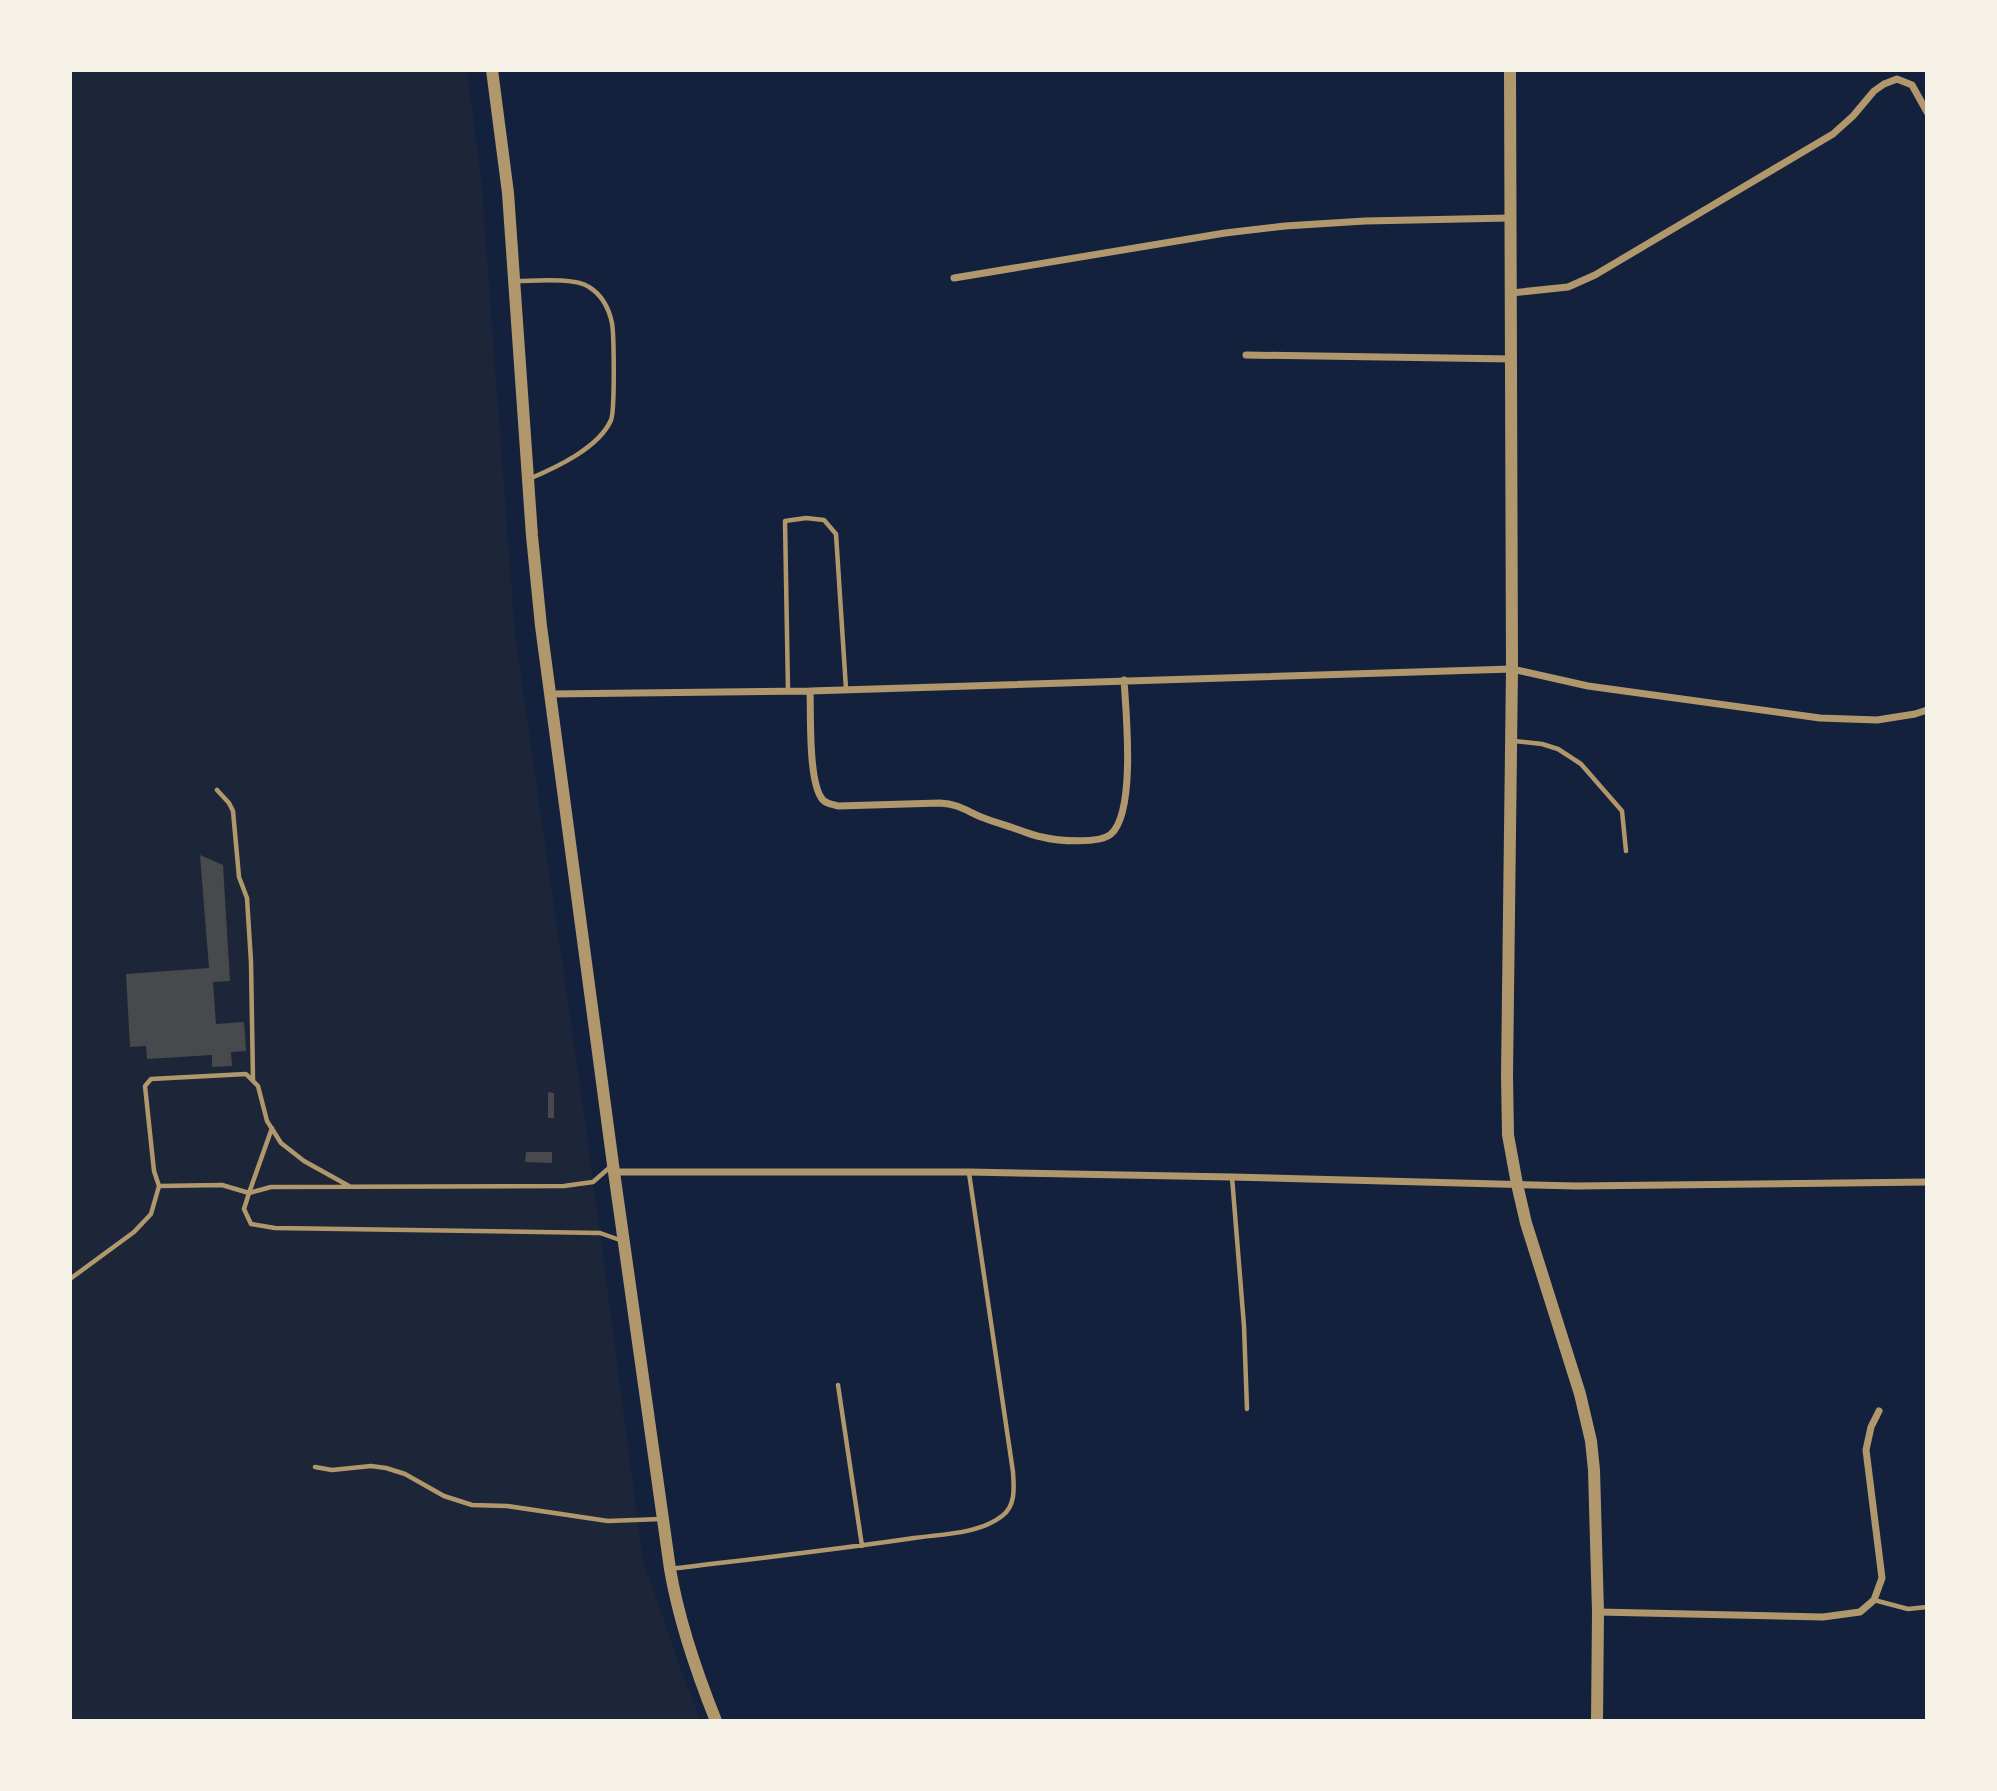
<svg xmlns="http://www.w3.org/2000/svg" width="1997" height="1791" viewBox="0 0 1997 1791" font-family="Signika,sans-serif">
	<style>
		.green { fill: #1d2539 }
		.building { fill: #48494c }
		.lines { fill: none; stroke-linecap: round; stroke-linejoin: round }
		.service { stroke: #b1986c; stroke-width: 4.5 }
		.minor { stroke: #b1986c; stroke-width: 7 }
		.tertiary { stroke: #b1986c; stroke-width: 12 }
	</style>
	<rect width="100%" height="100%" fill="#14213d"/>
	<path class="green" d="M70,70H467L481,178L515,635L588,1142L643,1561L684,1678L701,1721H70Z"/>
	<path class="building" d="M200,855L223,865L230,981L213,982L216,1024L244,1022L246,1051L231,1052L232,1066L212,1067V1055L147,1059L146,1046L130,1047L126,974L209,968Z
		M548,1092L554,1093V1118H548Z
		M526,1152H552V1163L525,1162Z"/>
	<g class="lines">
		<path class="service" d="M514,281C534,281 574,277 589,287C602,295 609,309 612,323C614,335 615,410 611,420C599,448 555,468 529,479
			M788,691L785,521L806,518L824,520L836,534L846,689
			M1514,741L1542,744L1558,749L1581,764L1622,811L1626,851
			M217,790L229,803L233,811L239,877L247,898L251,962L253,1080
			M272,1128L249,1193L222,1185L159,1186L154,1171L145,1086L151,1079L246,1074L258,1086L267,1121L281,1143L304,1161L349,1186
			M609,1168L593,1182L564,1186L271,1187L249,1193L244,1209L251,1224L275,1228L600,1233L620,1240
			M1232,1177L1244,1326L1247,1409
			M70,1279L134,1232L151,1214L159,1186
			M838,1385L862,1546
			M315,1467L332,1470L371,1466L386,1468L405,1474L444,1496L472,1505L507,1506L608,1521L661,1519
			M670,1569C752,1559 833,1550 914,1538C942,1534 979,1534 1002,1516C1016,1506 1014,1487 1013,1472L969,1173
			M1874,1600L1908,1609L1927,1607"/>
		<path class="minor" d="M954,278L1225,233L1285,226L1365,221L1510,218
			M1511,293L1568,287L1595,275L1833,134L1853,116L1874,91L1884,84L1897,79L1912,85L1927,112
			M1246,355L1512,359
			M810,691C811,714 808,784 823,800C827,804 832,804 838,806L940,803C958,804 965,810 981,817C994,822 1008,826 1022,831C1028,833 1035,836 1042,837C1057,841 1100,844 1111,834C1136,812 1126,712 1124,680
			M550,694L810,691L1512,669L1588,686L1820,718L1877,720L1915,714L1927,710
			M614,1172H969L1232,1177L1576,1186L1927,1182
			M1598,1612L1823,1617L1860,1612L1874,1600L1882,1578L1866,1450L1871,1427L1879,1411"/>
		<path class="tertiary" d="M492,70L508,193L532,536L541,626L614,1172L670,1569C679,1622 696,1671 716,1721
			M1510,70L1512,669L1507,1076L1508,1135L1517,1184L1526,1223L1580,1394L1591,1441L1594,1470L1598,1612L1597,1721"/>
	</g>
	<rect width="1997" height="1791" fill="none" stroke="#f6f1e7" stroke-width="144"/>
</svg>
